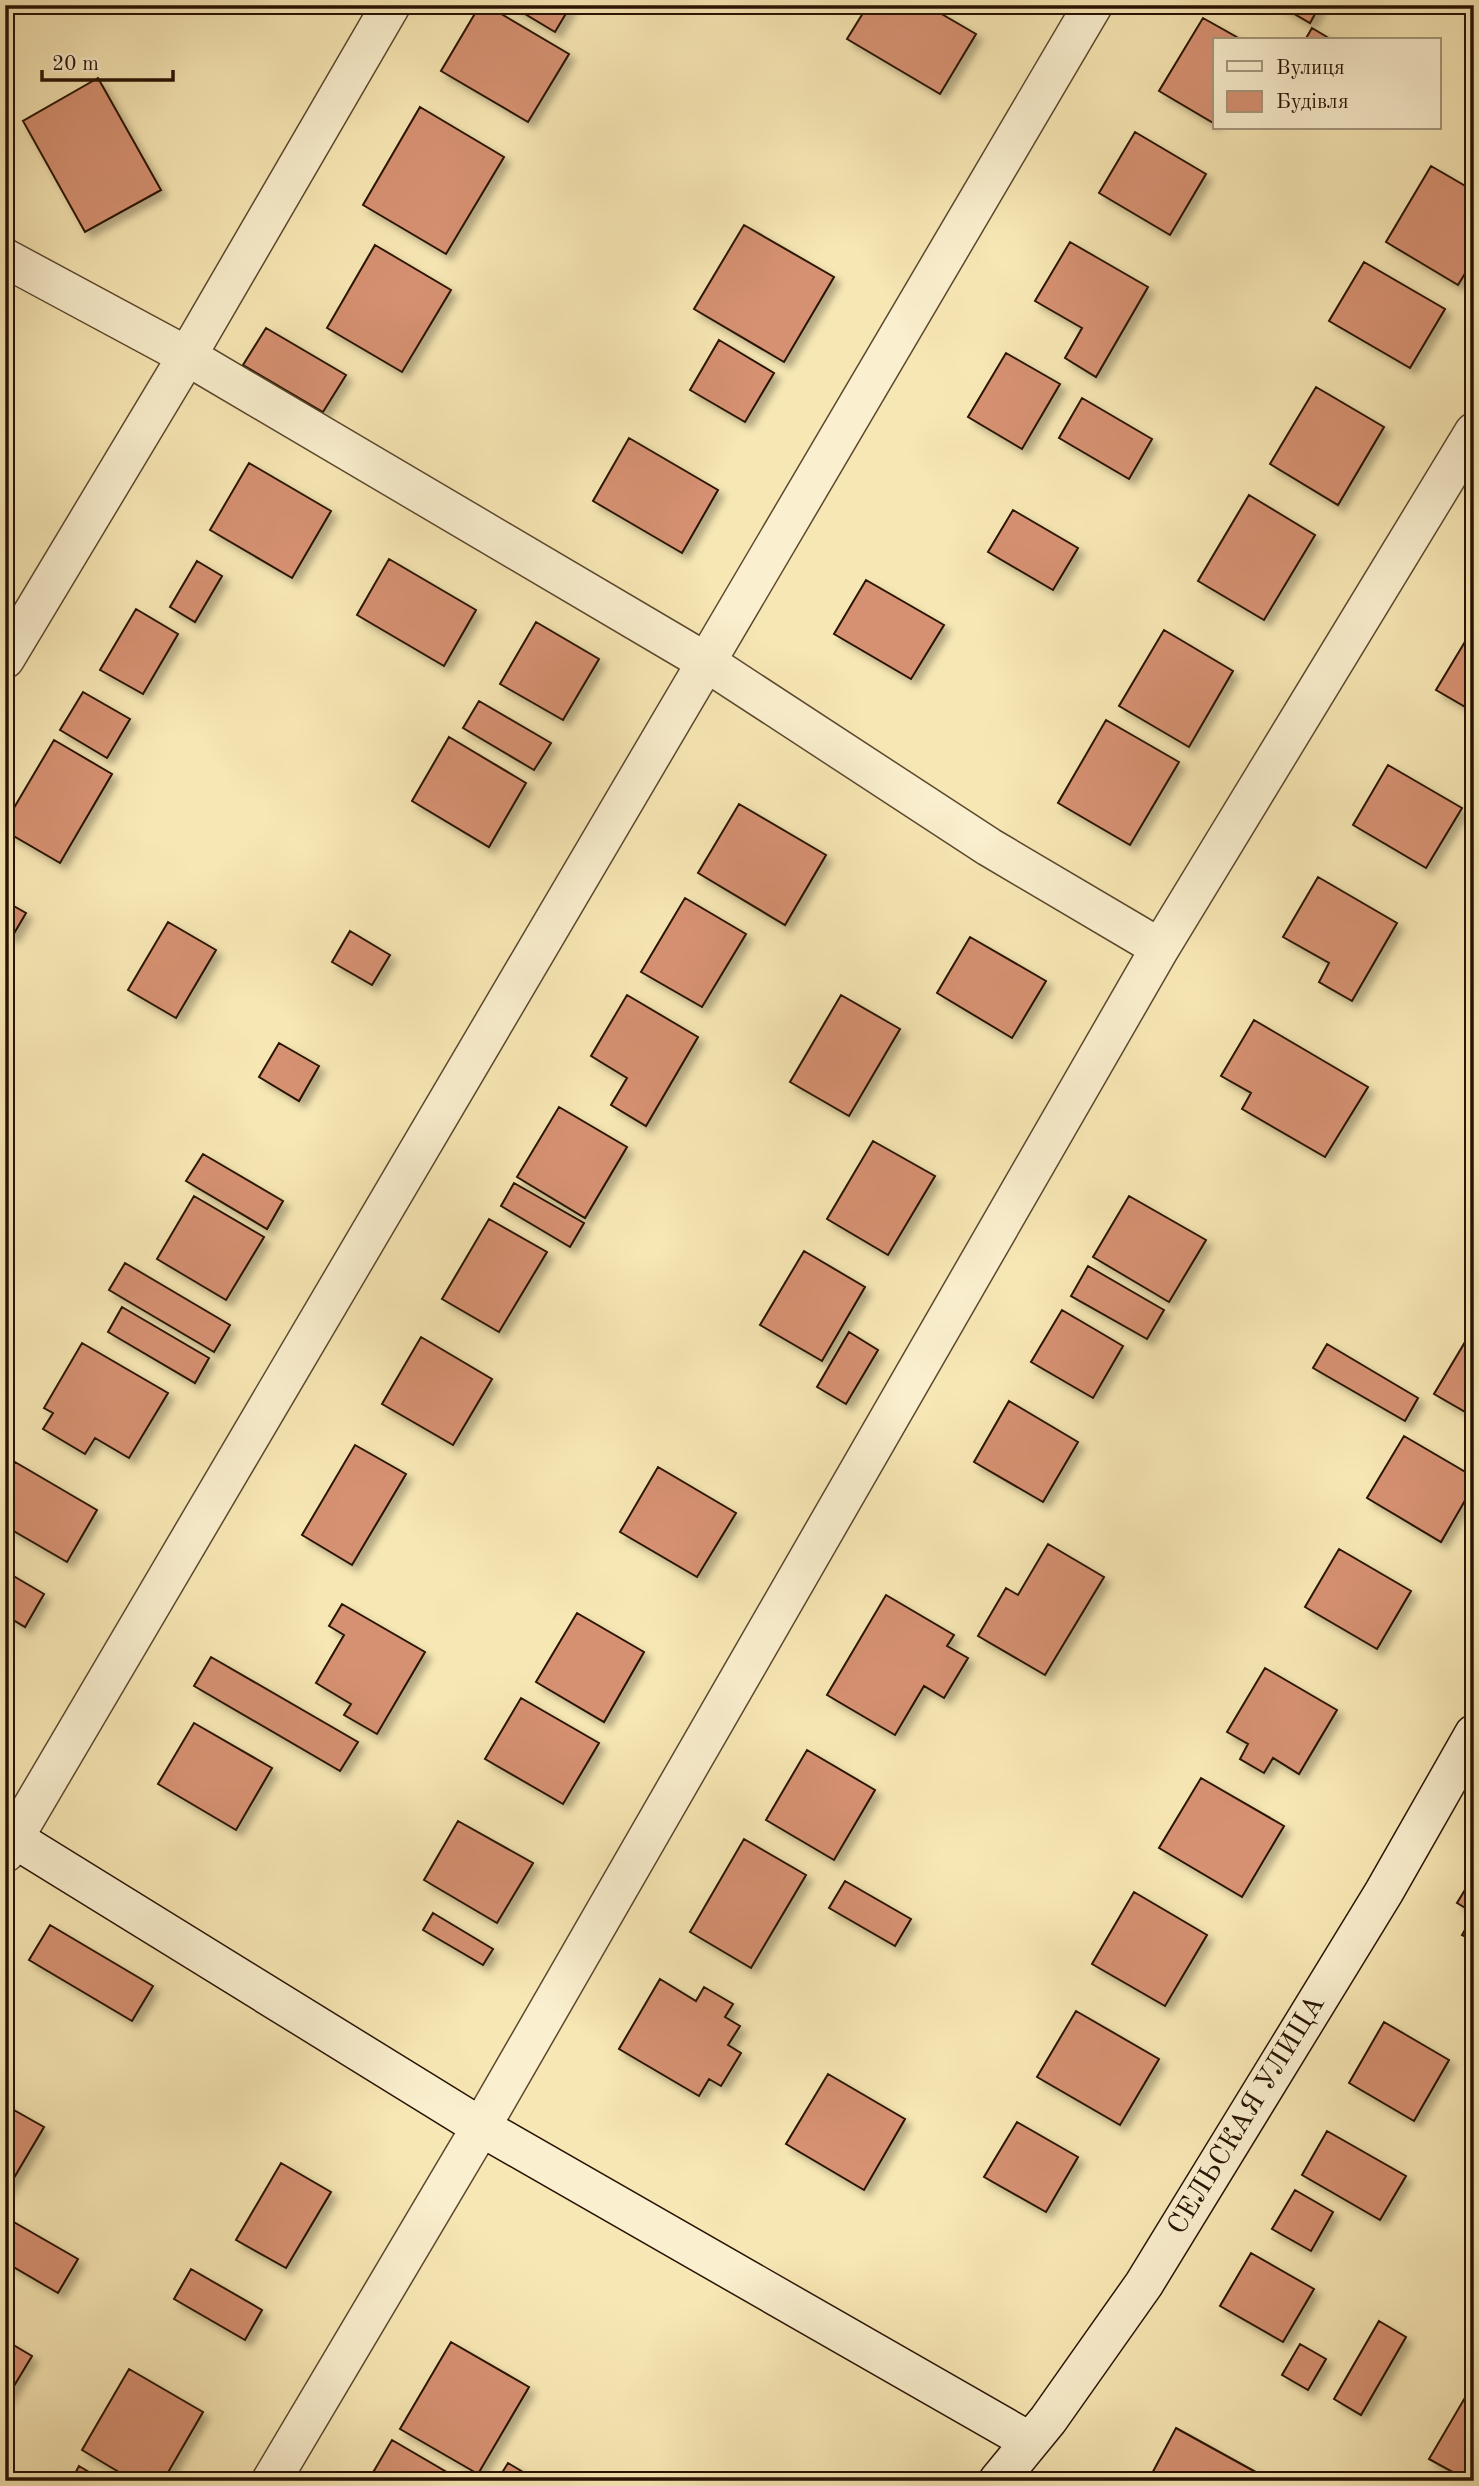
<svg xmlns="http://www.w3.org/2000/svg" width="1479" height="2486" viewBox="0 0 1479 2486" font-family="'Old Standard TT',serif">
	<style>
		.building { fill: #d69172; stroke: #291303; stroke-width: 2; filter: url(#shadow) }
		.lines { fill: none; stroke-linecap: round; stroke-linejoin: round }
		.street-casing { stroke: #5c482f; stroke-width: 41 }
		.secondary-casing { stroke: #291303; stroke-width: 41 }
		.street { stroke: #faefce; stroke-width: 38 }
		.secondary { stroke: #faefce; stroke-width: 38 }
		.labels { text-anchor: middle; dominant-baseline: central; stroke-width: 5; stroke-linejoin: round; paint-order: stroke }
		.street-label { font-size: 28px; fill: #291303; stroke: #faefce }
	</style>
	<defs>
		<filter id="shadow"><feDropShadow dx="6" dy="6" stdDeviation="3.5" flood-color="#0004"/></filter>
	</defs>
	<rect width="100%" height="100%" fill="#f7e7b4"/>
	<filter id="stains"><feTurbulence type="fractalNoise" baseFrequency=".00286" numOctaves="4"/><feColorMatrix values="0 0 0 0 .2 0 0 0 0 .09 0 0 0 0 .02 0 0 0 .5 -.17"/></filter>
	<radialGradient id="worn" r=".72"><stop offset=".6" stop-color="#630" stop-opacity="0"/><stop offset="1" stop-color="#630" stop-opacity=".3"/></radialGradient>
	<path class="building" d="M480,5H486L569,54L528,122L441,71Z
		M510,5H571L555,32Z
		M868,5H876L883,9L885,5H926L976,34L940,94L847,39Z
		M1279,5H1320L1310,23Z
		M1203,18L1242,40H1215V124L1159,91Z
		M1312,28L1332,40H1305Z
		M98,78L161,190L85,232L23,121Z
		M420,107L504,157L446,254L363,205Z
		M1135,132L1206,174L1170,235L1099,193Z
		M1431,166L1474,191V259L1458,285L1386,242Z
		M744,225L834,277L784,362L694,309Z
		M1070,242L1148,287L1096,377L1065,358L1082,328L1035,301Z
		M375,245L451,290L402,372L327,328Z
		M1364,262L1445,309L1410,368L1329,321Z
		M266,328L346,375L323,412L243,365Z
		M719,340L774,373L745,422L690,390Z
		M1006,353L1060,384L1022,449L968,417Z
		M1316,387L1384,427L1338,505L1270,464Z
		M1082,398L1152,439L1129,479L1059,438Z
		M629,438L718,490L682,553L593,501Z
		M249,463L331,511L292,578L210,530Z
		M1249,495L1315,535L1264,620L1198,581Z
		M1013,510L1078,548L1053,590L988,552Z
		M389,559L476,610L444,666L357,615Z
		M197,561L222,576L195,622L170,607Z
		M866,580L944,625L911,679L834,634Z
		M136,609L178,634L143,694L100,670Z
		M536,622L599,659L563,720L500,684Z
		M1164,630L1233,671L1189,747L1119,706Z
		M1469,635L1474,638V712L1436,690Z
		M83,692L130,719L107,758L60,730Z
		M479,701L551,743L534,770L463,728Z
		M1106,720L1179,762L1130,845L1058,803Z
		M449,737L526,783L489,847L412,801Z
		M54,740L112,774L60,863L5,831V823Z
		M1388,765L1462,808L1426,868L1353,825Z
		M739,804L826,855L785,925L698,873Z
		M1318,877L1397,923L1352,1001L1319,982L1329,963L1283,937Z
		M685,898L746,934L702,1007L641,972Z
		M5,901L26,913L12,937L5,933Z
		M168,922L216,950L176,1018L128,990Z
		M350,931L390,955L372,985L332,962Z
		M970,937L1046,981L1012,1038L937,993Z
		M627,995L698,1037L646,1126L611,1105L627,1078L591,1056Z
		M841,995L900,1029L849,1116L790,1082Z
		M1254,1020L1368,1087L1325,1157L1242,1109L1251,1093L1221,1076Z
		M279,1043L319,1066L299,1101L259,1077Z
		M559,1107L627,1147L585,1218L517,1177Z
		M873,1141L935,1176L888,1255L827,1219Z
		M203,1154L283,1201L267,1229L186,1181Z
		M514,1183L584,1223L570,1247L501,1206Z
		M194,1196L264,1237L226,1300L157,1259Z
		M1129,1196L1206,1240L1169,1302L1093,1257Z
		M489,1219L547,1252L499,1332L442,1299Z
		M804,1251L865,1287L822,1361L760,1325Z
		M125,1263L230,1325L214,1352L109,1290Z
		M1088,1266L1164,1310L1147,1339L1071,1296Z
		M122,1307L209,1358L195,1383L108,1332Z
		M1062,1310L1123,1346L1093,1398L1031,1362Z
		M1474,1327V1417L1434,1394Z
		M849,1332L878,1350L846,1404L817,1387Z
		M421,1337L492,1379L453,1445L382,1404Z
		M82,1343L168,1393L129,1458L95,1438L85,1454L43,1429L53,1413L44,1408Z
		M1327,1344L1418,1398L1405,1421L1313,1368Z
		M1009,1401L1078,1442L1043,1502L974,1462Z
		M1404,1436L1474,1477V1485L1441,1542L1367,1498Z
		M355,1445L406,1474L352,1565L302,1535Z
		M15,1462L97,1510L67,1562L5,1526V1479Z
		M658,1467L736,1513L697,1577L620,1532Z
		M1048,1544L1104,1577L1045,1675L978,1636L1006,1588L1018,1595Z
		M1339,1549L1411,1591L1377,1649L1305,1607Z
		M5,1571L44,1594L25,1627L5,1615Z
		M886,1595L954,1635L947,1646L968,1658L944,1698L924,1686L895,1735L827,1695Z
		M342,1604L425,1652L377,1734L344,1715L351,1704L316,1683L344,1635L329,1626Z
		M577,1613L644,1652L604,1722L536,1682Z
		M211,1657L358,1742L340,1771L194,1686Z
		M1265,1668L1337,1710L1299,1774L1273,1758L1264,1773L1240,1759L1248,1744L1227,1732Z
		M521,1698L599,1743L563,1804L485,1759Z
		M194,1723L272,1768L236,1830L158,1784Z
		M807,1750L875,1790L834,1860L766,1820Z
		M1201,1778L1284,1826L1242,1897L1159,1848Z
		M458,1821L533,1863L497,1923L424,1880Z
		M744,1839L806,1875L751,1968L690,1932Z
		M1474,1875V1913L1457,1903Z
		M845,1881L911,1919L895,1946L829,1908Z
		M1134,1892L1207,1935L1165,2006L1092,1964Z
		M433,1913L493,1949L483,1965L423,1930Z
		M1474,1914V1941L1462,1935Z
		M50,1925L153,1986L132,2021L29,1960Z
		M660,1979L696,2001L704,1987L733,2004L725,2017L740,2026L728,2045L741,2053L721,2086L709,2079L699,2096L619,2049Z
		M1076,2011L1159,2059L1120,2125L1037,2077Z
		M1384,2022L1449,2060L1414,2121L1349,2083Z
		M828,2074L905,2119L864,2190L786,2144Z
		M5,2105L44,2127L5,2193Z
		M1017,2122L1078,2157L1046,2212L984,2177Z
		M1327,2131L1406,2176L1380,2220L1302,2175Z
		M281,2163L331,2192L286,2268L236,2240Z
		M1295,2190L1333,2212L1311,2251L1272,2229Z
		M5,2217L78,2259L58,2293L5,2262Z
		M1251,2253L1314,2289L1283,2342L1220,2306Z
		M191,2269L262,2310L245,2340L174,2299Z
		M1379,2321L1406,2337L1361,2415L1334,2399Z
		M5,2340L32,2356L5,2401Z
		M451,2342L529,2387L478,2474L400,2429Z
		M1300,2344L1326,2359L1308,2390L1282,2375Z
		M129,2369L203,2412L163,2481H134L82,2450Z
		M1473,2384L1474,2468L1467,2480L1429,2459Z
		M1176,2428L1272,2481H1148Z
		M392,2440L462,2481H368Z
		M508,2463L538,2481H497Z
		M79,2466L104,2481H71Z"/>
	<g class="lines">
		<defs>
			<path id="street" d="M5,258L187,356L706,662L989,847L1160,948
				M5,659L187,356L391,5
				M5,1853L1093,5
				M271,2481L481,2127L1160,948L1474,432"/>
			<g id="secondary">
				<path d="M5,1833L481,2127L1029,2441"/>
				<path id="s1" d="M998,2481L1048,2420L1144,2284L1384,1892L1474,1734"/>
			</g>
		</defs>
		<use href="#street" class="street-casing"/>
		<use href="#secondary" class="secondary-casing"/>
		<use href="#street" class="street"/>
		<use href="#secondary" class="secondary"/>
	</g>
	<g class="labels">
		<g class="street-label">
			<text stroke="none"><textPath href="#s1" startOffset="443">СЕЛЬСКАЯ УЛИЦА</textPath></text>
		</g>
	</g>
	<rect width="1479" height="2486" fill="none" stroke="#f7e7b4" stroke-width="28"/>
	<rect x="7" y="7" width="1465" height="2472" fill="none" stroke="#291303" stroke-width="3.5"/>
	<rect x="14" y="14" width="1451" height="2458" fill="none" stroke="#291303" stroke-width="2"/>
	<rect x="1213" y="38" width="228" height="91" fill="#faefce" stroke="#a6977d" stroke-width="2"/>
	<rect x="1227" y="61" width="35" height="10" fill="#faefce" stroke="#a6977d" stroke-width="2"/>
	<text x="1276" y="74" font-size="21" fill="#291303">Вулиця</text>
	<rect x="1227" y="91" width="35" height="21" fill="#d69172" stroke="#a6977d" stroke-width="2"/>
	<text x="1276" y="108" font-size="21" fill="#291303">Будівля</text>
	<path d="M42 70v10h131v-10" fill="none" stroke="#291303" stroke-width="3.5"/>
	<text x="52" y="70" font-size="21" fill="#291303" stroke="#faefce" stroke-width="5" paint-order="stroke">20 m</text>
	<rect width="100%" height="100%" filter="url(#stains)"/>
	<rect width="100%" height="100%" fill="url(#worn)"/>
</svg>
